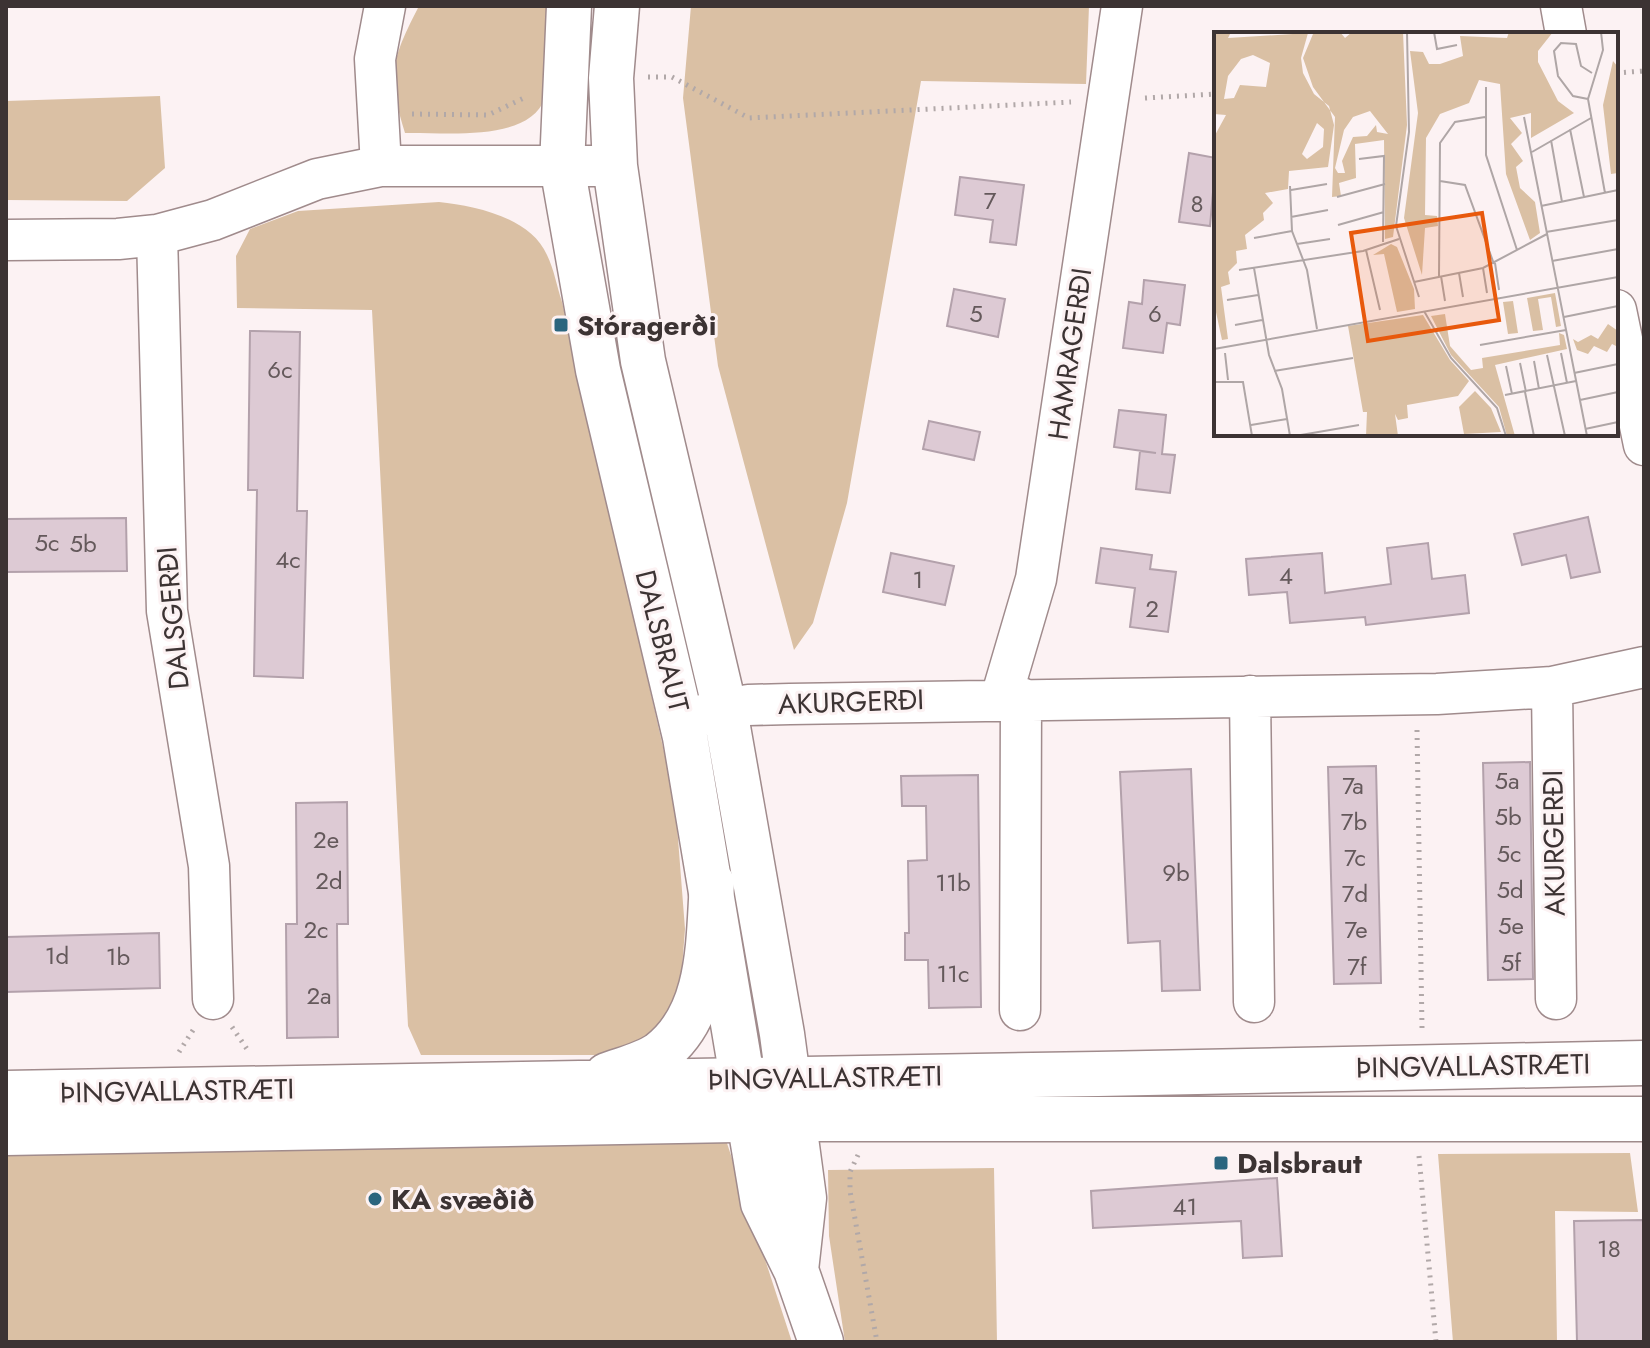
<svg xmlns="http://www.w3.org/2000/svg" width="1650" height="1348" viewBox="0 0 1650 1348" font-family="Jost,sans-serif">
	<style>
		.green { fill: #dac0a4 }
		.building { fill: #ddcad4; stroke: #b3a1ab; stroke-width: 2 }
		.lines { fill: none; stroke-linecap: round; stroke-linejoin: round }
		.minor-casing { stroke: #a08b8c; stroke-width: 43 }
		.tertiary-casing { stroke: #a08b8c; stroke-width: 47 }
		.secondary-casing { stroke: #a08b8c; stroke-width: 47 }
		.path { stroke: #b1a8a8; stroke-width: 5; stroke-dasharray: 2 6; stroke-linecap: butt }
		.minor { stroke: #fff; stroke-width: 40 }
		.tertiary { stroke: #fff; stroke-width: 44 }
		.secondary { stroke: #fff; stroke-width: 44 }
		.poi-dot { fill: #2b657e; stroke: #fcf2f3; stroke-width: 3 }
		.labels { text-anchor: middle; dominant-baseline: central; stroke-width: 6; stroke-linejoin: round; paint-order: stroke }
		.number-label { font-size: 24px; fill: #64595b }
		.poi-label { font-size: 28px; font-weight: bold; fill: #3c3333; stroke: #fcf2f3; text-anchor: start }
		.street-label { font-size: 28px; fill: #3c3333; stroke: #fcf2f3 }
		.inset-road { fill: none; stroke: #afa6a6; stroke-width: 2 }
		.view { fill: #e8590c; fill-opacity: 0.15; stroke: #e8590c; stroke-width: 4 }
		.inset-edge { fill: none; stroke: #3c3333; stroke-width: 4 }
	</style>
	<rect width="100%" height="100%" fill="#fcf2f3"/>
	<path class="green" d="M419,6H552C550,31 553,76 545,98C529,143 445,132 405,133C387,75 391,60 419,6Z
		M691,6H1089L1086,84L921,81L847,503L813,623L794,650L718,366L683,98Z
		M160,96L165,168L127,201L6,200V101Z
		M439,202C475,206 530,217 547,255C554,269 557,287 562,302L675,800L685,929L681,981L671,1010L645,1046L610,1055H421L408,1026L372,310L237,308L236,256L250,229L298,211Z
		M6,1131L724,1134L792,1342H6Z
		M1630,1153L1638,1212L1555,1211L1557,1342H1453L1438,1154Z
		M994,1168L997,1342H845L829,1236L828,1170Z"/>
	<path class="building" d="M1189,153L1216,158L1210,226L1179,222Z
		M960,177L1024,185L1016,245L990,242L993,220L955,215Z
		M1144,280L1185,285L1180,325L1167,323L1163,353L1123,348L1129,302L1142,304Z
		M954,289L1005,299L998,337L947,326Z
		M250,331L300,332L297,511H307L303,678L254,676L257,490H248Z
		M1119,410L1166,415L1162,454L1175,455L1170,493L1136,489L1140,451L1156,453L1114,447Z
		M929,421L980,432L974,460L923,449Z
		M1588,517L1600,572L1571,578L1566,555L1522,565L1514,534Z
		M126,518L127,571L6,572V519Z
		M1428,543L1432,579L1465,575L1469,613L1366,625L1365,617L1290,623L1287,592L1249,595L1246,559L1322,553L1325,593L1391,584L1387,548Z
		M1101,548L1152,555L1150,569L1176,572L1168,632L1130,627L1135,588L1096,583Z
		M891,553L954,566L945,605L883,592Z
		M1530,762L1533,979L1488,980L1483,763Z
		M1376,766L1381,983L1334,984L1328,767Z
		M1191,769L1200,990L1162,991L1160,941L1128,943L1120,772Z
		M978,775L981,1007L929,1008L928,960H905V933H909L908,861L927,860L926,806H902L901,776Z
		M347,802L348,924H337L338,1037L287,1038L286,924H297L296,803Z
		M159,933L160,988L6,992V937Z
		M1277,1178L1282,1256L1243,1258L1241,1221L1093,1228L1091,1191Z
		M1643,1220L1644,1342H1577L1574,1221Z"/>
	<g class="lines">
		<defs>
			<path id="minor" d="M1561,6L1566,34
				M381,166L375,59L385,6
				M157,235L167,611L209,866L213,999
				M6,240L118,239L157,235L213,220L317,179L381,166H615
				M1616,310L1644,445
				M1552,687L1556,999
				M1250,696L1254,1002
				M1001,698L1036,579L1122,6
				M693,717L748,705L790,704L1437,694L1552,687L1644,667
				M1020,1010L1021,698"/>
			<path id="tertiary" d="M569,6L562,166L598,370L685,737L763,1203L796,1270L821,1342
				M617,6L611,78L615,166L643,361L725,710L782,1034L804,1198L796,1270"/>
			<path id="secondary" d="M607,1075C623,1069 645,1064 659,1054C711,1015 708,942 712,883
				M6,1093C552,1087 1098,1073 1644,1063
				M6,1133L796,1119H1644"/>
		</defs>
		<use href="#minor" class="minor-casing"/>
		<use href="#tertiary" class="tertiary-casing"/>
		<use href="#secondary" class="secondary-casing"/>
		<path class="path" d="M1616,73L1644,71
			M648,77H672L749,118L1071,102
			M1145,98L1216,94
			M412,114L488,115L526,97
			M1417,730L1422,1028
			M232,1027L249,1052
			M179,1052L195,1027
			M858,1155L850,1172V1191L877,1342
			M1419,1156L1436,1342"/>
		<use href="#minor" class="minor"/>
		<use href="#tertiary" class="tertiary"/>
		<use href="#secondary" class="secondary"/>
	</g>
	<g class="poi-dot">
		<rect x="553" y="317" width="16" height="16" rx="4"/>
		<rect x="1213" y="1155" width="16" height="16" rx="4"/>
		<circle cx="375" cy="1199" r="8"/>
	</g>
	<g class="labels">
		<g class="number-label">
			<text x="990" y="200">7</text>
			<text x="1197" y="203">8</text>
			<text x="976" y="313">5</text>
			<text x="1155" y="313">6</text>
			<text x="280" y="369">6c</text>
			<text x="47" y="542">5c</text>
			<text x="83" y="543">5b</text>
			<text x="288" y="559">4c</text>
			<text x="1286" y="575">4</text>
			<text x="918" y="579">1</text>
			<text x="1152" y="608">2</text>
			<text x="1507" y="780">5a</text>
			<text x="1353" y="785">7a</text>
			<text x="1508" y="816">5b</text>
			<text x="1354" y="821">7b</text>
			<text x="326" y="839">2e</text>
			<text x="1509" y="853">5c</text>
			<text x="1355" y="857">7c</text>
			<text x="1176" y="872">9b</text>
			<text x="329" y="880">2d</text>
			<text x="953" y="882">11b</text>
			<text x="1510" y="889">5d</text>
			<text x="1355" y="893">7d</text>
			<text x="1511" y="925">5e</text>
			<text x="316" y="929">2c</text>
			<text x="1356" y="929">7e</text>
			<text x="57" y="955">1d</text>
			<text x="118" y="956">1b</text>
			<text x="1511" y="962">5f</text>
			<text x="1357" y="966">7f</text>
			<text x="953" y="973">11c</text>
			<text x="319" y="995">2a</text>
			<text x="1185" y="1206">41</text>
			<text x="1609" y="1248">18</text>
		</g>
		<g class="poi-label">
			<text x="577" y="325">Stóragerði</text>
			<text x="1237" y="1163">Dalsbraut</text>
			<text x="391" y="1199">KA svæðið</text>
		</g>
		<g class="street-label">
			<text transform="translate(1070 354) rotate(-82)">HAMRAGERÐI</text>
			<text transform="translate(173 618) rotate(-95)">DALSGERÐI</text>
			<text transform="translate(662 641) rotate(76)">DALSBRAUT</text>
			<text transform="translate(851 702) rotate(-2)">AKURGERÐI</text>
			<text transform="translate(1554 843) rotate(-91)">AKURGERÐI</text>
			<text transform="translate(1473 1066) rotate(-1)">ÞINGVALLASTRÆTI</text>
			<text transform="translate(825 1078) rotate(-1)">ÞINGVALLASTRÆTI</text>
			<text transform="translate(177 1091) rotate(-1)">ÞINGVALLASTRÆTI</text>
		</g>
	</g>
	<g transform="translate(1214 32)">
		<rect width="404" height="404" fill="#fcf2f3"/>
		<path d="M0,0H17L14,6L94,1L87,26L89,41L100,62L115,74L120,93L114,135L75,139L74,157L51,161L59,171L49,181L50,188L31,203L33,217L22,219L23,231L14,240L16,252L7,255L14,307L8,308L0,271V105L12,83L0,82ZM39,23L56,31L52,55L26,53L20,66L10,67L14,44L27,27ZM103,91L110,97L109,115L93,127L88,122ZM126,0L131,6L138,0H189L193,93L179,205L171,207L170,108L141,112L142,146L125,151L127,164L118,165L121,85L99,55L89,26L99,2ZM156,79L174,102L163,100L162,93L153,104L139,105L128,129L131,141H124L121,136L130,98L139,85ZM295,0H339L324,19V30L344,69L360,81L317,106V81L296,86L308,101L297,112L309,129L302,135L306,156L321,170L326,201L316,208L292,142L286,52L265,48L255,71L226,82L212,106L211,183L223,184L224,194L211,196L208,243L190,186L204,81L196,19L209,20L215,32H226L249,24L246,4L293,6ZM399,29L404,35V141L397,142L389,73ZM177,212L183,215L200,257L201,277L183,280L170,222L159,223ZM341,261L347,294L342,295L337,265L324,267L329,298L319,299L313,266ZM299,269L304,301L294,302L289,270ZM231,282L236,314L257,338L269,336L268,326L346,313L345,301L350,303L353,317L281,333L301,404H293L285,375L237,323L217,284ZM209,283L236,328L255,349L244,364L193,373L194,386L184,388L181,382L184,404H152L153,380H149L134,294ZM394,292L404,299V315L398,312L393,320L380,314L374,322L363,318L359,307L364,310L377,303L384,307ZM261,359L277,376L287,400L250,402L245,375Z" fill="#dac0a4" fill-rule="evenodd"/>
		<path class="inset-road" d="M193,0L195,100L182,194L205,265M220,0L223,17L243,13M387,0L389,18L374,67L391,161M272,55V123L303,218M374,67L359,64L344,44L340,19L347,11L362,12L367,34L378,41M310,85L373,404M356,97L370,165M337,108L348,170M318,120L377,86M145,127L170,124L169,210M226,149L251,153L280,232M76,154L78,199L93,238L103,297M77,158L113,152M123,165L171,152M327,174L404,158M77,185L114,178M124,193L170,180M332,200L404,188M40,206L78,199M83,212L116,207M152,218L166,278M338,229L404,217M281,231L285,258M40,236L55,323L68,357L76,404M269,236L273,261M25,238L149,219L185,207M245,241L249,265M225,244L226,111L241,90L271,85M227,244L231,269M200,250L269,236L333,202M13,268L44,263M210,279L237,326L283,376L292,404M350,285L404,274M21,293L48,288M266,313L352,298M0,317L404,245M11,321L14,348M347,321L353,351M333,323L351,404M320,329L325,357M306,331L312,360M292,334L298,362M60,339L139,326M360,341L404,332M0,350H29L38,404M311,360L320,404M291,363L362,349M366,368L404,360M37,393L73,387M371,397L404,390M81,404L145,393"/>
		<path class="view" d="M268,181L285,288L154,309L137,201Z"/>
		<rect width="404" height="404" class="inset-edge"/>
	</g>
	<rect width="1650" height="1348" fill="none" stroke="#3c3333" stroke-width="16"/>
</svg>
